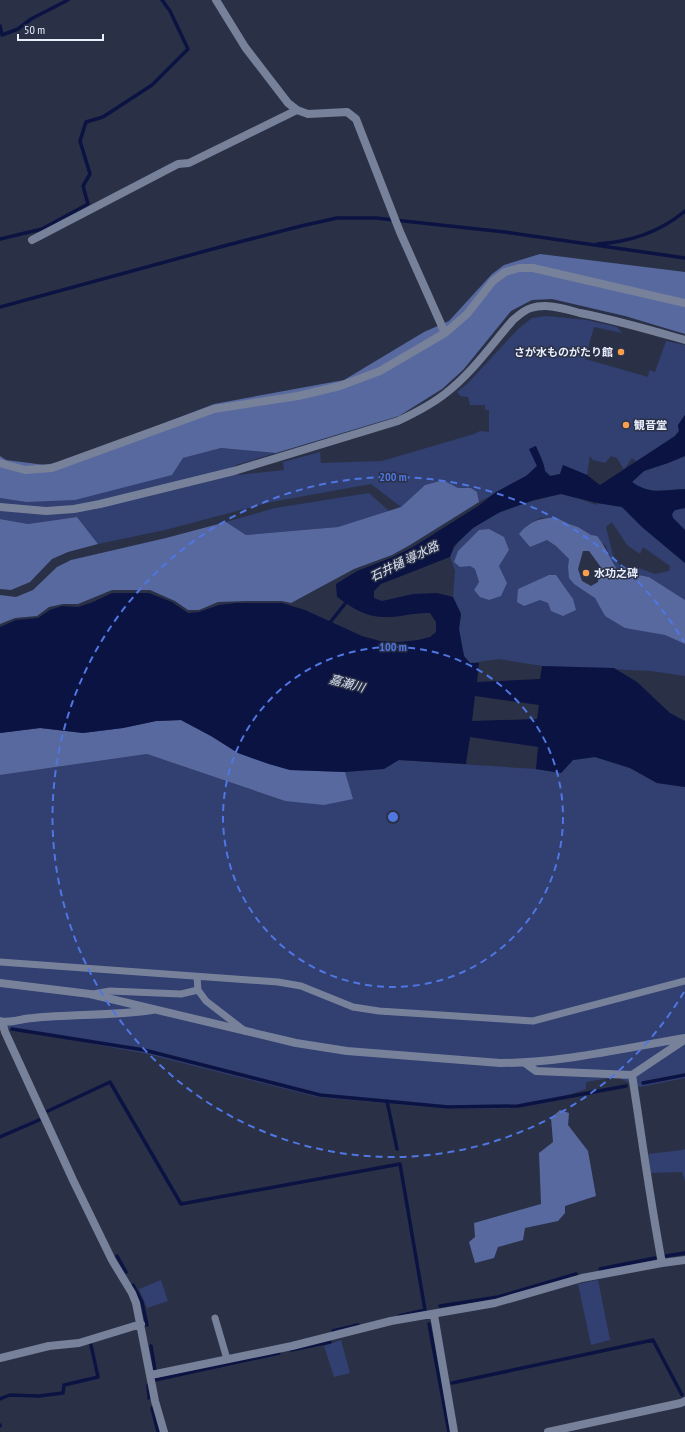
<svg xmlns="http://www.w3.org/2000/svg" width="685" height="1432" viewBox="0 0 685 1432" font-family="'PT Sans Narrow','Noto Sans JP',sans-serif">
	<style>
		.green { fill: #313f71; fill-rule: evenodd }
		.forest { fill: #5869a0; fill-rule: evenodd }
		.water { fill: #0b1342; fill-rule: evenodd }
		.lines { fill: none; stroke-linecap: round; stroke-linejoin: round }
		.stream { stroke: #0b1342; stroke-width: 3.5 }
		.lane { stroke: #78819a; stroke-width: 7 }
		.street { stroke: #78819a; stroke-width: 8 }
		.ring { fill: none; stroke: #5076e1; stroke-width: 2; stroke-dasharray: 7 5 }
		.poi-dot { fill: #fa9f4e; stroke: #2a3147; stroke-width: 1.5 }
		.labels { text-anchor: middle; dominant-baseline: central; stroke-width: 3; stroke-linejoin: round; paint-order: stroke }
		.poi-label { font-size: 11px; font-weight: bold; fill: #e9eefc; stroke: #2a3147; text-anchor: start }
		.water-label { font-size: 12px; font-style: italic; fill: #d9e0f0; stroke: #2a3147 }
		.centre { fill: #5076e1; stroke: #2a3147; stroke-width: 2 }
		.ring-label { font-size: 12px; text-anchor: middle; font-weight: bold; fill: #5076e1; stroke: #2a3147; stroke-width: 3; stroke-linejoin: round; paint-order: stroke }
	</style>
	<rect width="100%" height="100%" fill="#2a3147"/>
	<path class="green" d="M546,316L587,320L617,327L622,333L594,327L585,359L648,377L649,370L655,372L666,341L685,345V415L678,425L679,431L675,436L637,462L632,458L624,470L617,458L611,456L605,463L593,460L590,456L587,475L563,465L560,474L551,476L545,471C544,462 539,454 535,446L530,449L537,466L527,476L479,502L477,492L471,488H458L443,480L425,485L401,507L371,484L271,502L165,530L98,544L77,517L28,524L0,519V498L26,502L171,475L183,458L221,448L276,453L236,465L239,475L284,470L283,462L320,452L321,463L382,461L474,434L480,431L489,432V410H485V405H470L468,397L460,396L457,392L468,383L518,329L532,318Z
		M685,456V489L653,491L642,489L632,482L644,471L668,463Z
		M369,493L389,511L338,527L246,535L226,522L275,508Z
		M561,494L583,500L596,505L597,503L622,507L642,527L685,563V600L649,577L618,571L609,558L606,546L578,527L569,524L555,517L540,518L526,526L556,546L569,559C565,587 578,583 594,597C599,602 602,610 605,616L665,635L685,644V676L651,671L542,666L499,659L470,663L464,656L461,642L459,629L461,614L453,597L455,571L450,557C466,517 523,503 561,494ZM612,522L627,545L640,554L643,547L670,566L669,571L655,574L639,568L620,566L613,555L606,527ZM479,530L509,550L499,566L507,583L474,590L479,582L475,569L470,566L458,551Z
		M685,508V530L673,518L672,514L675,510Z
		M0,706L399,760L536,769L561,773L573,760L595,757L630,768L657,783L685,787V1078L640,1087L616,1077L586,1082V1089L548,1102L516,1108L449,1109L318,1097L143,1053L11,1029L0,1026V775L147,754L285,801L353,799L40,728L0,733Z
		M685,1149V1181L682,1172L651,1173L648,1154L682,1150Z
		M161,1280L168,1301L147,1308L139,1289Z
		M598,1280L610,1340L591,1345L578,1284Z
		M341,1340L350,1373L334,1377L324,1346Z"/>
	<path class="forest" d="M540,254L685,272V334L625,316L552,299L532,300L511,311L463,370L442,389L399,416L276,453L221,448L183,458L172,475L75,500L26,502L0,498V456L6,460L45,465L68,460L214,404L344,380L424,332L449,321L492,274L504,265Z
		M443,480L458,488H471L477,492L479,502L410,545L392,555L354,569L291,603L282,601H247L218,602L199,610H188L175,601L150,590H112L78,604H63L49,607L37,616L15,618L0,624V595L16,597L33,590L57,567L71,560L166,538L226,522L246,535L338,527L401,507L425,485Z
		M77,517L98,544L68,552L52,559L30,582L11,590L0,589V519L28,524Z
		M555,517L569,524L578,527L591,535L597,536C606,547 610,559 618,571L649,577L685,600V644L665,635L625,628L605,616L595,598L574,584L569,578L568,567L569,559L556,546L547,540L530,547L519,534C530,521 538,519 555,517ZM583,551H589L600,566L598,582L591,586L582,581L578,569Z
		M489,529L504,537L509,550L499,566L507,583L501,596L489,600L480,597L474,590L479,582L475,569L470,566L460,567L454,562L458,551L479,530Z
		M549,575H556L573,599L576,610L563,616L551,611L548,603L540,600L524,606L517,602L518,589Z
		M181,720L211,736L238,753L269,764L290,770L345,772L353,799L324,805L285,801L147,754L0,775V733L40,728L83,733L123,728L156,721Z
		M560,1110L569,1113L568,1125L588,1151L596,1196L565,1206V1213L558,1221L525,1228L523,1240L498,1247L494,1258L475,1263L469,1242L475,1237L474,1223L541,1204L539,1153L553,1142L551,1118Z"/>
	<path class="water" d="M685,415V456L668,463L644,471L632,482C650,495 664,490 685,489V508L675,510L672,514L673,518L685,530V563L642,527L622,507L597,503L561,494L534,500L500,512L473,528L454,546L450,557L381,584L374,591V598L382,601L413,594L437,593L453,597L461,614L459,629L464,656L470,663H479L477,682L540,679L542,666L614,668L637,682L670,713L685,721V787L657,783L630,768L595,757L573,760L561,773L536,769L538,747L470,737L466,764L399,760L384,769L345,772L290,770L269,764L238,753L211,736L181,720L156,721L123,728L83,733L40,728L0,733V627L16,620L38,618L50,610L62,606L78,607L93,602L112,593H149L172,602L188,613L199,612L219,605L236,603H282L305,610L362,636L380,641L399,642L418,640L430,637L436,632V622L430,613C414,612 399,618 383,617C365,617 351,607 337,597L336,584L357,571L393,557L413,547L478,506L496,492L526,476L537,466L529,449L536,446C539,454 544,462 545,471L550,476L560,474L563,465L587,475L600,485L675,436L679,431L678,425ZM475,696L539,705L537,719L472,721Z"/>
	<g class="lines">
		<path class="stream" d="M0,26L2,35L18,29L31,19L68,0
			M0,239L42,229L88,204L83,186L90,174L80,141L86,122L103,117L152,85L188,49L170,11L162,0
			M597,244C630,242 660,232 685,211
			M0,307L220,247L301,226L337,218H376L505,232L685,258
			M328,625L348,600
			M12,1029L144,1050L320,1095L448,1107L518,1106L626,1086
			M643,1083L685,1075
			M387,1101L397,1149
			M48,1111L110,1082L181,1204L400,1164L425,1310L399,1316
			M0,1137L39,1120
			M117,1256L126,1272
			M666,1256L685,1253
			M600,1269L655,1258
			M133,1285L142,1302L147,1325
			M440,1306L498,1297L576,1274
			M429,1324L449,1432
			M333,1331L358,1325
			M151,1346L155,1370
			M291,1350L330,1342
			M155,1380L279,1353
			M452,1383L653,1340L682,1395
			M148,1385L149,1398
			M0,1399L10,1395L39,1396L63,1393L64,1385L98,1377L91,1345
			M152,1408L158,1432
			M0,1425V1426"/>
		<path class="lane" d="M0,962L278,982L301,986L353,1007L379,1011L533,1021L685,981
			M197,977L198,990L206,1001L245,1031
			M93,994L110,991L181,994L198,990
			M215,1318L227,1359"/>
		<path class="street" d="M216,0L245,47L288,103L297,110L308,114L347,112L356,119L400,232L445,333
			M32,240L178,164L189,163L297,110
			M0,463L25,470L52,468L214,409L298,396L340,386L380,371L445,333L467,314L493,281L505,272L519,268H533L685,303
			M0,507L46,511L74,509L100,504L234,471L398,421C415,413 431,405 446,393C472,373 492,344 513,320C519,315 524,310 531,308C547,303 565,309 580,313C616,320 650,330 685,340
			M0,983L90,994L296,1043L347,1051L500,1063C561,1063 625,1048 685,1038
			M0,1021C10,1024 23,1018 33,1018C73,1014 113,1016 152,1010
			M2,1022L5,1032L73,1180L112,1260L132,1293L136,1303L155,1401L164,1432
			M525,1063L536,1071L632,1075L684,1040
			M632,1075C642,1138 650,1200 662,1263
			M434,1315L454,1432
			M0,1358L49,1346L79,1343L141,1324
			M151,1375L292,1346L391,1321L495,1303L582,1278L662,1263L685,1260
			M548,1432L681,1403L685,1401"/>
	</g>
	<g class="ring">
		<circle cx="393" cy="817" r="170"/>
		<path d="M684 992A340 340 0 1 1 684 642"/>
	</g>
	<g class="poi-dot">
		<circle cx="621" cy="352" r="4"/>
		<circle cx="626" cy="425" r="4"/>
		<circle cx="586" cy="573" r="4"/>
	</g>
	<g class="labels">
		<g class="poi-label">
			<text x="613" y="352" text-anchor="end">さが水ものがたり館</text>
			<text x="634" y="425">観音堂</text>
			<text x="594" y="573">水功之碑</text>
		</g>
		<g class="water-label">
			<text transform="translate(404 561) rotate(-26)">石井樋 導水路</text>
			<text transform="translate(347 683) rotate(15)">嘉瀬川</text>
		</g>
	</g>
	<circle cx="393" cy="817" r="6" class="centre"/>
	<g class="ring-label">
		<text x="393" y="481">200 m</text>
		<text x="393" y="651">100 m</text>
	</g>
	<path d="M18 34v6h85v-6" fill="none" stroke="#e9eefc" stroke-width="2"/>
	<text x="24" y="34" font-size="12" fill="#e9eefc" stroke="#2a3147" stroke-width="3" paint-order="stroke">50 m</text>
</svg>
